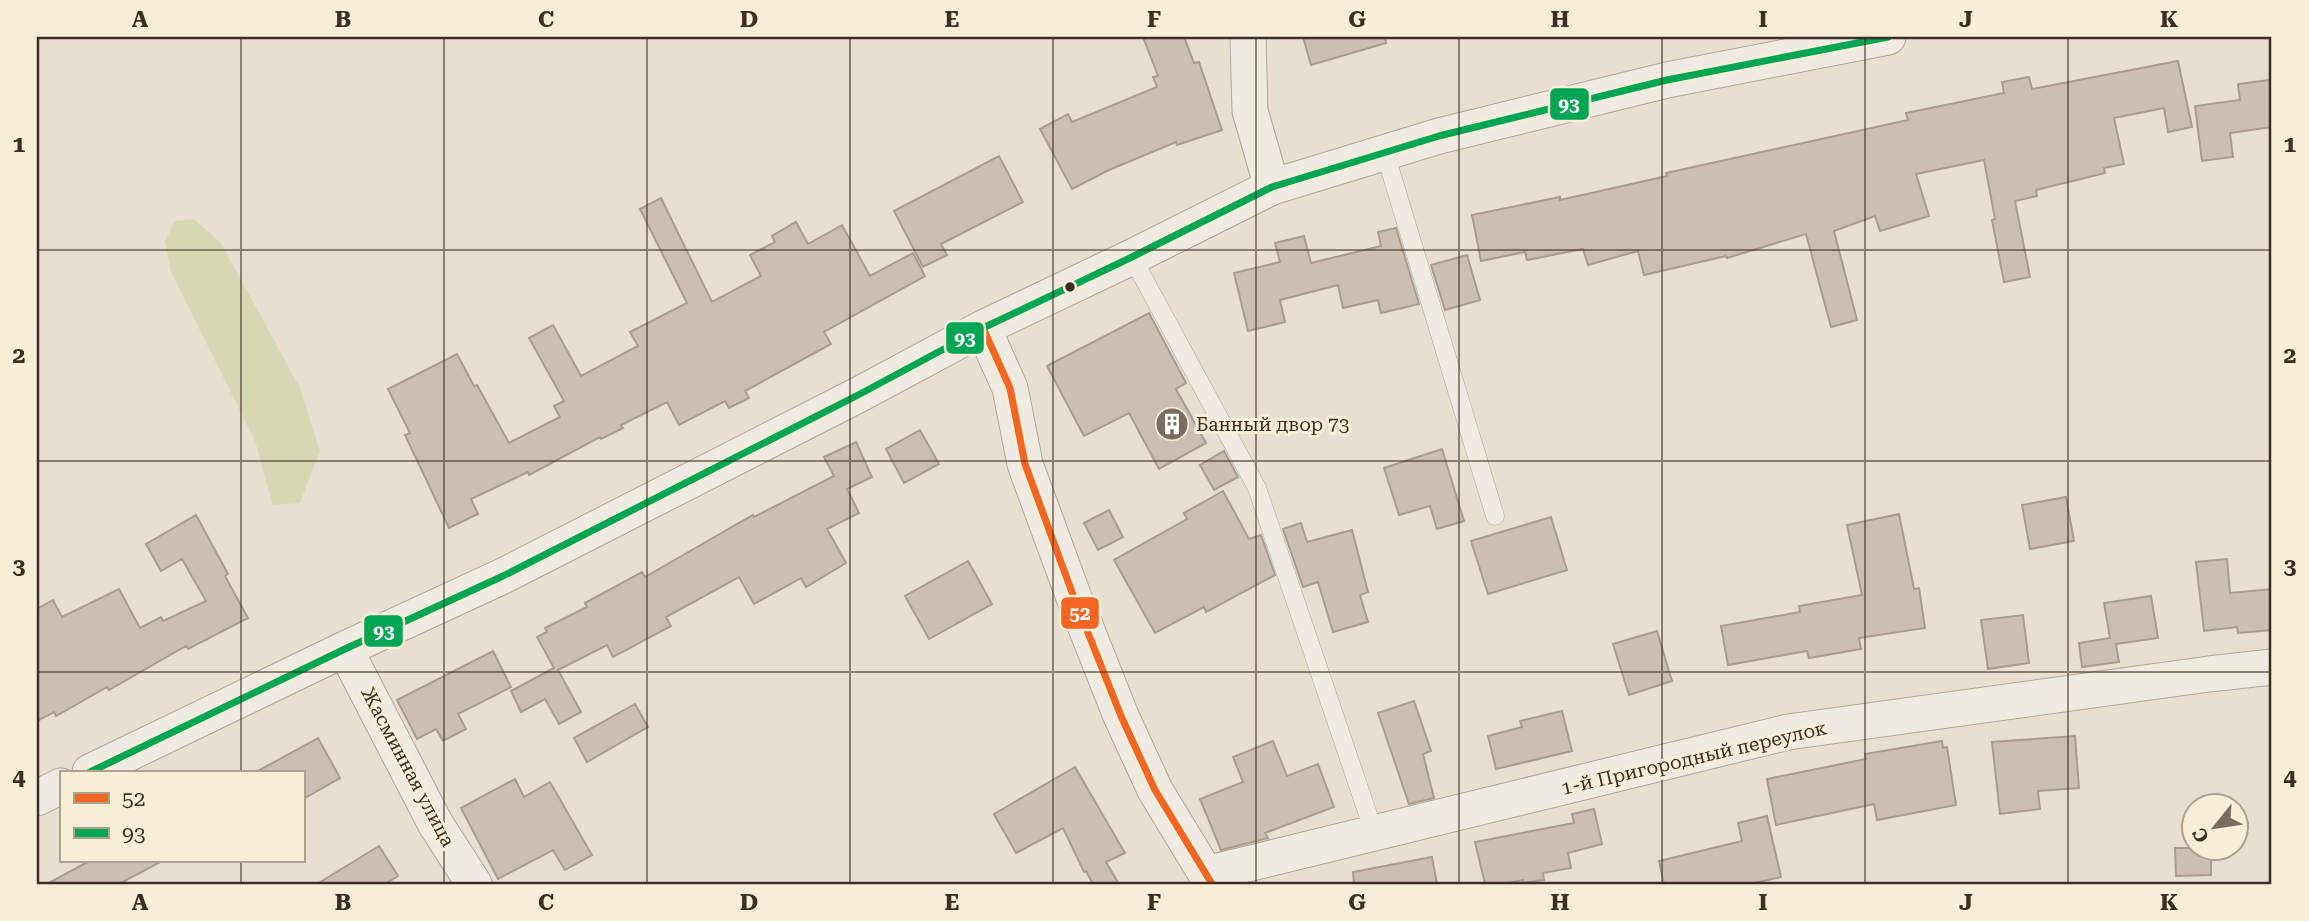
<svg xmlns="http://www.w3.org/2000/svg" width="2309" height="921" viewBox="0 0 2309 921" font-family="'Roboto Serif',serif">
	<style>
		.green { fill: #d6d7b3 }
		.building { fill: #cbbfb2; stroke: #a89c90; stroke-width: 2 }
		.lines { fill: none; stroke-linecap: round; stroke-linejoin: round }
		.service-casing { stroke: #ada599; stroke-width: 19 }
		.minor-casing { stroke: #ada599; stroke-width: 37 }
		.service { stroke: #efebe3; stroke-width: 18 }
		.minor { stroke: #efebe3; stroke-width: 35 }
		.bus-1-casing { stroke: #f7eed8; stroke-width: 12 }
		.bus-2-casing { stroke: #f7eed8; stroke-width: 12 }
		.bus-1 { stroke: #f26522; stroke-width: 7 }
		.bus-2 { stroke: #00a651; stroke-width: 7 }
		.grid { fill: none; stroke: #3d2e20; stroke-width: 2; stroke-opacity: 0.55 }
		.bus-dot { fill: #3d2e20; stroke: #f7eed8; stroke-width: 2.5 }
		.labels { text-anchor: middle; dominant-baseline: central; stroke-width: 6; stroke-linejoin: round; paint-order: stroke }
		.poi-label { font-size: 19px; fill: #3d2e20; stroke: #f7eed8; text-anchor: start }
		.street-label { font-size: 19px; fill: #3d2e20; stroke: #f7eed8 }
		.line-badge { stroke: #f7eed8; stroke-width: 2.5 }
		.badge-label { font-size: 19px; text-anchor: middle; font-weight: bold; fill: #fff }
		.neatline { fill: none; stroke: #3d2e20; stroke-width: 2.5 }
		.grid-label { font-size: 23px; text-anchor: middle; font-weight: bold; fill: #3d2e20 }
	</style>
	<rect width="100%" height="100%" fill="#e7e0d1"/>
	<path class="green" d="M194,219L221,243L300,388L320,451L300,503L273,505L255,441L171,272L165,241L175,221Z"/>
	<path class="building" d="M1143,37H1184L1194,63L1199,62L1222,130L1177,145L1176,142L1109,170L1072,189L1040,129L1068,114L1072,122L1157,87L1153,77L1158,76Z
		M1303,37H1385L1386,43L1311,65Z
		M2178,61L2192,127L2168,132L2164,108L2114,118L2124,164L2104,168L2105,173L2036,190L2037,196L2015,201L2030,277L2004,282L1992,220L1995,219L1984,160L1916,174L1929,216L1880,231L1875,216L1834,231L1857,320L1831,327L1806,234L1727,258L1726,256L1644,275L1638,251L1588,265L1583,249L1527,260L1525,252L1481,261L1472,215L1560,197V200L1667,176L1666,173L1908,120L1906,113L2004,93L2002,82L2029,77L2032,89Z
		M2270,80L2272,127L2230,133L2233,157L2202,161L2195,106L2240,100L2238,84Z
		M999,156L1023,202L941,244L947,255L923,267L894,211Z
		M661,198L712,302L761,276L750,255L775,242L772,236L796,222L808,244L842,225L870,276L913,253L925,276L824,332L831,344L745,391L749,398L729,408L725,401L679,425L667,402L621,425L623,428L601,439L600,437L529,475L528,472L471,499L478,514L449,528L405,435L410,433L388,389L457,354L474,386L477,385L509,443L560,417L554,406L564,401L529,338L553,325L581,376L638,346L630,332L687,303L640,209Z
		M1396,228L1419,304L1381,313L1378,300L1343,308L1338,285L1280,300L1285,322L1248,331L1234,273L1280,262L1275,243L1304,236L1311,263L1381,246L1378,232Z
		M1467,255L1480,300L1445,310L1431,265Z
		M1149,313L1186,383L1176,389L1206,443L1159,469L1129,413L1084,436L1047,366Z
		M920,430L939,464L904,483L886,449Z
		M856,442L872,477L847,489L859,513L827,529L846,563L806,587L801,578L754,604L739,577L666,617L671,626L613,657L607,645L558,670L581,712L559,724L545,699L521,712L511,691L554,668L537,637L547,632L545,628L587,607L585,603L642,572L645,577L753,515L754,517L834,476L824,457Z
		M1442,449L1464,521L1437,529L1430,506L1399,515L1384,468Z
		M1224,451L1238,477L1214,490L1200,465Z
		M1223,491L1249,539L1261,535L1275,575L1206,612L1204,607L1155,633L1114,560L1187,519L1184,513Z
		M2066,497L2074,541L2030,549L2022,505Z
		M1109,510L1123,537L1098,550L1084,523Z
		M1899,514L1914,589L1919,588L1925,628L1859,638L1861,649L1809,658L1807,651L1728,665L1721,626L1800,612L1799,606L1862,595L1847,525Z
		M196,515L228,574L225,576L248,618L188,649L186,646L109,690L107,687L56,716L54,712L37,721V609L53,600L62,617L119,589L140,628L161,617L163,621L206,601L182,559L161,571L146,544Z
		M1551,517L1567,570L1488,594L1471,541Z
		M1301,523L1307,542L1352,530L1368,592L1360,595L1368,622L1333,632L1318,582L1303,587L1283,529Z
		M2227,559L2230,593L2272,589V630L2238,633L2237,627L2204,631L2196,562Z
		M968,561L992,604L929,639L905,596Z
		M2151,596L2158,638L2116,644L2119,662L2082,667L2079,643L2110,638L2104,603Z
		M2023,615L2029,663L1988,669L1981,620Z
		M1657,631L1672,681L1629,695L1613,644Z
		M493,651L511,687L458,714L466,729L443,741L436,729L417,739L397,700Z
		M1414,701L1431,751L1423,754L1434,798L1409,804L1378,713Z
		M635,704L648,727L587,762L574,738Z
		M1562,711L1572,751L1496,769L1488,736L1522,727L1520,721Z
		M2075,736L2079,788L2038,791L2040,809L2000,814L1992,742Z
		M318,738L340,778L303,799V772H256Z
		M1273,741L1287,776L1318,764L1334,807L1265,833L1268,838L1221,850L1200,799L1243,782L1233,757Z
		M1942,741L1943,748L1947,747L1956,805L1877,820L1874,804L1776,825L1767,779L1866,759L1865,754Z
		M1075,767L1125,853L1106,862L1119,884H1093L1086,871L1084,872L1063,828L1016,853L994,814Z
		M515,779L524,797L550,782L592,855L565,870L553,850L498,879L461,808Z
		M1594,809L1602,844L1568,853L1571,868L1543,873L1544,880L1523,883V880L1504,884H1485L1475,842L1574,823L1572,814Z
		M1767,816L1781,877L1750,884H1664L1659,861L1742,841L1738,823Z
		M379,846L398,876L385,884H317Z
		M2175,848H2211V875L2176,876Z
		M1432,857L1437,884H1354L1353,872Z
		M91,860H164L119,884H47Z"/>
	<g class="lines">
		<defs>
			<path id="service" d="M1385,153L1495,516
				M1132,257L1257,488L1375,835"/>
			<path id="minor" d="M1248,37L1250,111L1272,187
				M983,328L1010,388L1025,464L1073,595L1121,716L1155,790L1212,884
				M345,649L435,823L474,884
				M90,772L345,649L503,576L860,394L983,328L1132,257L1272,187L1439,136L1667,80L1888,37
				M37,798L61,786
				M1206,874L1788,732L2209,674L2272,667"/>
		</defs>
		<use href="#service" class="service-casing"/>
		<use href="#minor" class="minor-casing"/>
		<use href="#service" class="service"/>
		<use href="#minor" class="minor"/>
		<defs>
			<path id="bus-1" d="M983,328L1010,388L1025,464L1073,595L1121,716L1155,790L1212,884"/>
			<path id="bus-2" d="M90,772L345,649L503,576L860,394L983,328L1132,257L1272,187L1439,136L1667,80L1888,37"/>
		</defs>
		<use href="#bus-1" class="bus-1-casing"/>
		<use href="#bus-2" class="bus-2-casing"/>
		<use href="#bus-1" class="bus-1"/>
		<use href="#bus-2" class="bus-2"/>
	</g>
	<path class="grid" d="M241,37V772M444,37V884M647,37V884M850,37V884M1053,37V884M1256,37V884M1459,37V884M1662,37V884M1865,37V884M2068,37V884M37,250H2272M37,461H2272M37,672H2272M241,860V884"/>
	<defs>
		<symbol id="building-disc" viewBox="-11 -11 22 22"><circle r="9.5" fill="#786c5e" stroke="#f7eed8"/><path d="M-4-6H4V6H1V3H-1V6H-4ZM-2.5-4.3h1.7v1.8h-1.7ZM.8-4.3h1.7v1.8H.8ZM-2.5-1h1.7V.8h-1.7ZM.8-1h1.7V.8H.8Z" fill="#fff"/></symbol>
	</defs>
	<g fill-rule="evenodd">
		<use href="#building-disc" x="1153" y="405" width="38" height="38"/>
	</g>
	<circle class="bus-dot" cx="1070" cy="287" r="6"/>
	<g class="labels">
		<g class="poi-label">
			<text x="1196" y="424">Банный двор 73</text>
		</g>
		<g class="street-label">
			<text transform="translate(1694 758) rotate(-13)">1-й Пригородный переулок</text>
			<text transform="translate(408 767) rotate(62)">Жасминная улица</text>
		</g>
	</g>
	<g class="line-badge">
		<rect x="1549" y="87" width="41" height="34" rx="7" fill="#00a651"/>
		<rect x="945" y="321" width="40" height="34" rx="7" fill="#00a651"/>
		<rect x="1060" y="596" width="40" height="34" rx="7" fill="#f26522"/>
		<rect x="363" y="614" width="41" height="34" rx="7" fill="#00a651"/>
	</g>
	<g class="badge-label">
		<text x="1569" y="111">93</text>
		<text x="965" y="345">93</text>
		<text x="1080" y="620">52</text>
		<text x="384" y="638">93</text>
	</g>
	<rect width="2309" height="921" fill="none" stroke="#f7eed8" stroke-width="77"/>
	<rect x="60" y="771" width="245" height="91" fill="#f7eed8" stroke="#ada18e" stroke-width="2"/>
	<rect x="74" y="793" width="35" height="10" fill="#f26522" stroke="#ada18e" stroke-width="2"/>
	<text x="122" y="806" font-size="21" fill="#3d2e20">52</text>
	<rect x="74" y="828" width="35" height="10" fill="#00a651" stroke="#ada18e" stroke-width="2"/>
	<text x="122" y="841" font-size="21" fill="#3d2e20">93</text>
	<g transform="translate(2215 827) rotate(240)"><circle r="33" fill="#f7eed8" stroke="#ada18e" stroke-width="2"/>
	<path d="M0-5L12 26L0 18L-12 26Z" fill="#786c5e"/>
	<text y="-10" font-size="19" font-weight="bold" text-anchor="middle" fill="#3d2e20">С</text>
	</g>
	<rect x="38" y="38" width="2232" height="845" class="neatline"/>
	<g class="grid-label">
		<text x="140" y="27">A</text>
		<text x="343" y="27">B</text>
		<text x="546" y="27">C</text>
		<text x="749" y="27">D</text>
		<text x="952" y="27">E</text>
		<text x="1154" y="27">F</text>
		<text x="1357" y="27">G</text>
		<text x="1560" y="27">H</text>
		<text x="1763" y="27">I</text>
		<text x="1966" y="27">J</text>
		<text x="2169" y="27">K</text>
		<text x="19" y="152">1</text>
		<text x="2290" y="152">1</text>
		<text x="19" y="363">2</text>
		<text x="2290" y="363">2</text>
		<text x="19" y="574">3</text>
		<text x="2290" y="574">3</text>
		<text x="19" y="785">4</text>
		<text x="2290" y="785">4</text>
		<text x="140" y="910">A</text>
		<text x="343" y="910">B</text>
		<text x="546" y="910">C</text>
		<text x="749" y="910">D</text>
		<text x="952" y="910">E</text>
		<text x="1154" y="910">F</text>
		<text x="1357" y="910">G</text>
		<text x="1560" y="910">H</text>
		<text x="1763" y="910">I</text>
		<text x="1966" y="910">J</text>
		<text x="2169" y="910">K</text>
	</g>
</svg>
